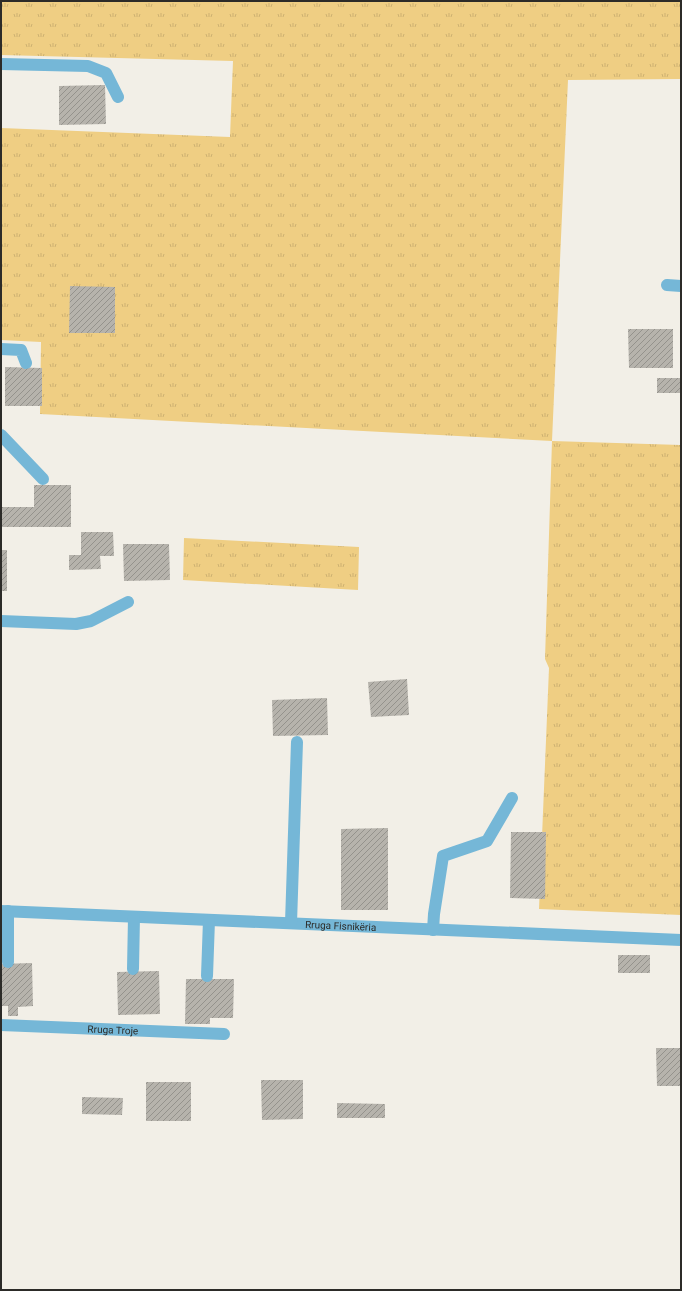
<svg xmlns="http://www.w3.org/2000/svg" width="682" height="1291" viewBox="0 0 682 1291" font-family="Roboto,sans-serif">
	<style>
		.grass { fill: url(#grass-tufts) }
		.building { fill: url(#building-hatch) }
		.lines { fill: none; stroke-linecap: round; stroke-linejoin: round }
		.minor { stroke: #75b7d7; stroke-width: 12 }
		.labels { text-anchor: middle; dominant-baseline: central; stroke-width: 3; stroke-linejoin: round; paint-order: stroke }
		.street-label { font-size: 10px; fill: #2c2b28; stroke: #fffcf6 }
	</style>
	<defs>
		<pattern id="grass-tufts" width="24" height="20" patternUnits="userSpaceOnUse"><rect width="24" height="20" fill="#efce83"/><path d="M3 7l-1-3M5 7V3M7 7l1-3M15 17l-1-3M17 17v-4M19 17l1-3" fill="none" stroke="#cdb171"/></pattern>
		<pattern id="building-hatch" width="6" height="6" patternUnits="userSpaceOnUse"><rect width="6" height="6" fill="#b6b3ac"/><path d="M-1 1l2-2M0 6l6-6M5 7l2-2" fill="none" stroke="#94928c"/></pattern>
	</defs>
	<rect width="100%" height="100%" fill="#f2efe7"/>
	<path class="grass" d="M1,1H681V79L568,80L552,441L681,445V915L539,909L549,668L545,659L552,441L40,414L41,342L1,340V128L230,137L233,61L1,55Z
		M184,538L359,547L358,590L183,580Z"/>
	<path class="building" d="M105,85L106,124L59,125V86Z
		M70,286L115,287V333H69Z
		M628,329H673V368H629Z
		M5,367L42,368V406H5Z
		M657,378H680V393H657Z
		M34,485H71V527H1V507H34Z
		M81,532H113L114,556H100L101,569L69,570V555H81Z
		M123,544H169L170,580L124,581Z
		M1,550H7V591H1Z
		M407,679L409,715L371,717L368,682Z
		M327,698L328,735L273,736L272,700Z
		M388,828V910H341V829Z
		M511,832H546L545,899L510,898Z
		M618,955H650V973H618Z
		M32,963L33,1006L18,1007V1016H8V1006H1V964Z
		M159,971L160,1014L118,1015L117,972Z
		M186,979H234L233,1018H210V1024H185Z
		M656,1048H681V1086H657Z
		M261,1080H303V1119L262,1120Z
		M146,1082H191V1121H146Z
		M82,1097L123,1098L122,1115L82,1114Z
		M337,1103L385,1104V1118H337Z"/>
	<g class="lines">
		<g class="minor">
			<path d="M1,64L88,66L106,73L118,97"/>
			<path d="M667,285L681,286"/>
			<path d="M1,349L21,350L26,363"/>
			<path d="M1,435L43,479"/>
			<path d="M1,621L76,624L91,621L128,602"/>
			<path id="s1" d="M1,911L681,940"/>
			<path d="M8,911V962"/>
			<path d="M291,923L297,742"/>
			<path d="M433,930L434,914L443,856L487,841L512,798"/>
			<path d="M133,969L134,917"/>
			<path d="M207,976L209,920"/>
			<path id="s2" d="M1,1025L224,1034"/>
		</g>
	</g>
	<g class="labels">
		<g class="street-label">
			<text stroke="none"><textPath href="#s1" startOffset="340">Rruga Fisnikëria</textPath></text>
			<text stroke="none"><textPath href="#s2" startOffset="112">Rruga Troje</textPath></text>
		</g>
	</g>
	<rect width="682" height="1291" fill="none" stroke="#2c2b28" stroke-width="4"/>
</svg>
